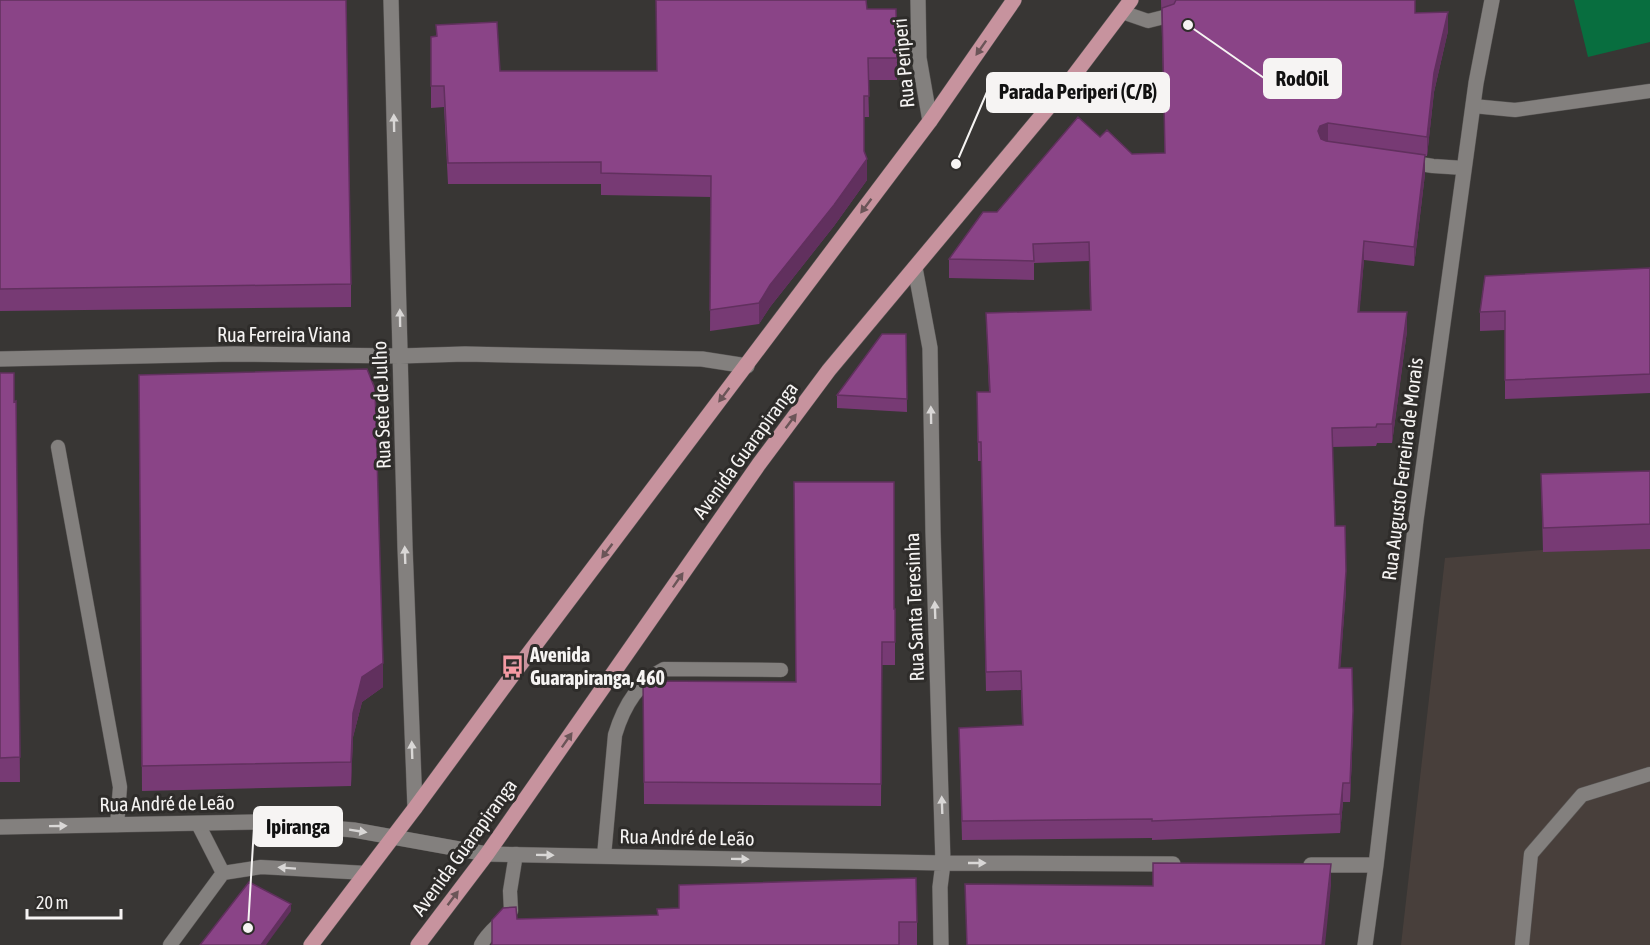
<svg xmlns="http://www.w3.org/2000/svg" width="1650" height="945" viewBox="0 0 1650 945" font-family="'Asap Condensed',sans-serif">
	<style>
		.built { fill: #483f3b }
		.green { fill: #086e3f }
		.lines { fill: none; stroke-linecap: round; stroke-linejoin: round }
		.lane-casing { stroke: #585554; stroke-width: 15 }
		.street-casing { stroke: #585554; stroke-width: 16 }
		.primary-casing { stroke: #585554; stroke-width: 16 }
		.lane { stroke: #83807e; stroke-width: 14 }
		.street { stroke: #83807e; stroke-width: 15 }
		.primary { stroke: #c7939e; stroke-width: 15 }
		.wall { fill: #773a74 }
		.shaded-wall { fill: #61305e }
		.building { fill: #8a4487; stroke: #61305e; stroke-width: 1.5 }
		.oneway { fill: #6b5558 }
		.oneway2 { fill: #d9d7d6 }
		.labels { text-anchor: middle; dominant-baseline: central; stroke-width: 6; stroke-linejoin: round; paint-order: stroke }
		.street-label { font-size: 20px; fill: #f6f4f3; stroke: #2e2c2a }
		.poi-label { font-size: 20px; font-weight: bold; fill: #f6f4f3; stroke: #2e2c2a; text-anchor: start }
		.leader { fill: none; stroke: #f6f4f3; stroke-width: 2 }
		.callout-dot { fill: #f6f4f3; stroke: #2e2c2a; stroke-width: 2 }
		.callout { fill: #f6f4f3; stroke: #f6f4f3; stroke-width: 2 }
		.callout-label { font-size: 21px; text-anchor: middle; font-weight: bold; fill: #111 }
	</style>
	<rect width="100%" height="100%" fill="#383634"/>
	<path class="built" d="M1650,541V945H1401L1445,558Z"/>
	<path class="green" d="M1574,0H1650V42L1588,57Z"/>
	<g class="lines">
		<defs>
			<path id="lane" d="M1122,12L1148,21L1168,16
				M1473,106L1515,110L1650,91
				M1407,162L1433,166L1464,168
				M58,447L120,787L117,825
				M198,824L223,873
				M604,856L615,735C623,708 638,682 664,669L781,670
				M170,945L223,873L261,867L366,873
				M481,945C488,931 501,924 511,911L510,891L516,854
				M1522,945L1531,854L1582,795L1650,774"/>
			<path id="street" d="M391,0L405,547L415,808
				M918,0L919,58L930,121
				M915,268L930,348L933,532L943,863L940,887L941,945
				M0,359L234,354L400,356L465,354L702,359L747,366
				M0,827L255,822L354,830L487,854L943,863L1173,864
				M1311,865H1376
				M1365,945L1376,865L1416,520L1476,83L1492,0"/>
			<path id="primary" d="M311,945L415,808L517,669L930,121L1014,0
				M418,945L487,854L759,464L829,370L1063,90L1131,0"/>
		</defs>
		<use href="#lane" class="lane-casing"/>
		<use href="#street" class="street-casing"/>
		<use href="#primary" class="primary-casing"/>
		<use href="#lane" class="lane"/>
		<use href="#street" class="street"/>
		<use href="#primary" class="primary"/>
	</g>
	<path class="wall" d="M0,0L351,284V307L0,311Z
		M1161,0H1415V13L1448,31L1434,92L1427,156H1425V174L1414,266L1364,260L1359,312L1407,331L1392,443H1377L1376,446L1332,447L1335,526L1346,590L1340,668L1353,730L1350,802H1343L1340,833L1152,840V838L962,840L959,728L1022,725L1021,690L986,691L981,461H978L977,392H989L986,313L1090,310L1089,261L1034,263V280L949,278V259L997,212L1100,137L1132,154L1165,153Z
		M867,9L897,58V80H868L869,117H864V151L867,180L834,226L770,307L759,324L710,331L711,197L601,195V184H448L444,107L431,108V86L436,36V25L500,71H657Z
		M1650,268V393L1505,399V330L1480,331V312Z
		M906,334L907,412L837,408V395Z
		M0,373L14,402L16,401L20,782H0Z
		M139,375L383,687L362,702L353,737L351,786L142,791Z
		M1650,471V549L1543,552L1541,474Z
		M894,609H895V665H882L881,806L644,804L643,681L796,682Z
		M679,885L917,922V945H492V920L517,919L657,915V909L679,908Z"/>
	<path class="shaded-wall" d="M1448,12V31L1434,92L1427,156V137L1434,73Z
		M1328,123V142L1320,145L1318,131L1320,126Z
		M1425,155V174L1414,266V247Z
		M867,159V180L834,226L770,307L759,324V303L770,285Z
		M1364,241V260L1358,331V312Z
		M1407,312V331L1392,443V424Z
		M1346,571V590L1339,687V668Z
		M383,663V687L362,702L353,737L351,786V762L353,713L362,677Z
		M1353,711V730L1350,802V783Z
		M1343,783V802L1340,833V814Z
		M1331,864V886L1325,945H1322Z
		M291,904V911L266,945H261Z"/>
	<path class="building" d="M0,0H346L351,284L0,289Z
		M656,0H866L867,9H896L897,58H868L869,96H864V151L867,159L834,205L770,285L759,303L710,310L711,176L601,173V162L448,163L444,86H431V37L437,36L436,25L497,22L500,71H657Z
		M1176,0H1415V13L1448,12L1434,73L1427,137L1328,123L1320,126L1318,131L1321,139L1326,141L1425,155L1414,247L1364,241L1358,312H1407L1392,424H1377L1376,427L1332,428L1335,526H1345L1346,571L1339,668H1352L1353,711L1350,783H1343L1340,814L1152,821V819L962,821L959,728L1023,725L1021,671L986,672L981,442H978L977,392H990L986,313L1091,310L1089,242L1033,244L1034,261L949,259L983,212H997L1078,117L1100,137L1107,130L1132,154L1165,153L1162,8L1174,4Z
		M1650,268V374L1505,380V311L1480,312L1485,276Z
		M882,334H906L907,399L837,395Z
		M367,369L375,389L383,663L362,677L353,713L351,762L142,766L139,375Z
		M0,373H14V402L16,401L20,757L0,758Z
		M1650,471V524L1543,528L1541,474Z
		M794,482H894V609H895V642H882L881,784L644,782L643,681L796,682Z
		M1153,863L1331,864L1322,945H967L965,884L1153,886Z
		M916,878L917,922H899V945H492V920L503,908L516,907L517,919L658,915L657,909L679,908V885Z
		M249,882L291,904L261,945H200Z"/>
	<defs><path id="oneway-solid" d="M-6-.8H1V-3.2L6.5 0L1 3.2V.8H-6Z" transform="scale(1.5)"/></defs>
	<g class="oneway">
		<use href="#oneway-solid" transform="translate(981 48) rotate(125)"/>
		<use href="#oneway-solid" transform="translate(866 206) rotate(127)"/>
		<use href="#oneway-solid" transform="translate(724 395) rotate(127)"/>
		<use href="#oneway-solid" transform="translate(791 421) rotate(-53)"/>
		<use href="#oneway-solid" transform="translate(607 551) rotate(127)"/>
		<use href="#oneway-solid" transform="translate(678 580) rotate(-55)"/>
		<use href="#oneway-solid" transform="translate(567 740) rotate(-55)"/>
		<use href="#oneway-solid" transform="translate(453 898) rotate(-53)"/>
	</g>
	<g class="oneway2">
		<use href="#oneway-solid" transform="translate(394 123) rotate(-91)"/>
		<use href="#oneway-solid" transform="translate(400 318) rotate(-91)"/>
		<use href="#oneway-solid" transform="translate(931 415) rotate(-91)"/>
		<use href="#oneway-solid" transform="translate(405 555) rotate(-92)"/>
		<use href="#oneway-solid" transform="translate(935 610) rotate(-92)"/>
		<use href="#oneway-solid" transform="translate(412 750) rotate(-92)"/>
		<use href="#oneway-solid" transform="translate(942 805) rotate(-92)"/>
		<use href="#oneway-solid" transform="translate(58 826) rotate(-1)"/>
		<use href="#oneway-solid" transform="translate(358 831) rotate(9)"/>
		<use href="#oneway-solid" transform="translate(545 855) rotate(1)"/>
		<use href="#oneway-solid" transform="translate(740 859) rotate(1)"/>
		<use href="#oneway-solid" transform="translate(977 863)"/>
		<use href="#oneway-solid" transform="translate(287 868) rotate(-176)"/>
	</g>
	<defs>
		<symbol id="bus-bare" viewBox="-9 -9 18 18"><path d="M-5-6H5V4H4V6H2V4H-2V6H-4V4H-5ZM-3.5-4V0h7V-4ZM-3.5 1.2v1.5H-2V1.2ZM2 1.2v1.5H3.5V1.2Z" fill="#f49aa3" stroke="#2e2c2a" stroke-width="2.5" paint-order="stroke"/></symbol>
	</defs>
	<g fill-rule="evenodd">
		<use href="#bus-bare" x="496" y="650" width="33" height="33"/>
	</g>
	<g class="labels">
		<g class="street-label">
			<text transform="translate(903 63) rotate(-95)">Rua Periperi</text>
			<text x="284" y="334">Rua Ferreira Viana</text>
			<text transform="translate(381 405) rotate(-92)">Rua Sete de Julho</text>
			<text transform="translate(745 450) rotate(-54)">Avenida Guarapiranga</text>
			<text transform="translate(1402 469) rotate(-83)">Rua Augusto Ferreira de Morais</text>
			<text transform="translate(914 607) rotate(-92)">Rua Santa Teresinha</text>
			<text transform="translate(167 803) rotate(-1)">Rua André de Leão</text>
			<text transform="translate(687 837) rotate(1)">Rua André de Leão</text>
			<text transform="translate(464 847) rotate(-54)">Avenida Guarapiranga</text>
		</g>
		<g class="poi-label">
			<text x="530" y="654">Avenida<tspan x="530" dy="23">Guarapiranga, 460</tspan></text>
		</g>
	</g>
	<path class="leader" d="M1188 25L1264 78M956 164L987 92M248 928L254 827"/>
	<g class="callout-dot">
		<circle cx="1188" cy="25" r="6"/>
		<circle cx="956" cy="164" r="6"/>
		<circle cx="248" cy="928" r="6"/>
	</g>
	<g class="callout">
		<rect x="1264" y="59" width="77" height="39" rx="6"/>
		<rect x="987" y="73" width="182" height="39" rx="6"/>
		<rect x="254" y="807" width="88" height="39" rx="6"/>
	</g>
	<g class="callout-label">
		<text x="1302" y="86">RodOil</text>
		<text x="1078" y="99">Parada Periperi (C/B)</text>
		<text x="298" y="834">Ipiranga</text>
	</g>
	<path d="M27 909v9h94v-9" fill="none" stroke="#f6f4f3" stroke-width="3"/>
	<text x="36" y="909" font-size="18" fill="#f6f4f3" stroke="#2e2c2a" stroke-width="4.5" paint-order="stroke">20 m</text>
</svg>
